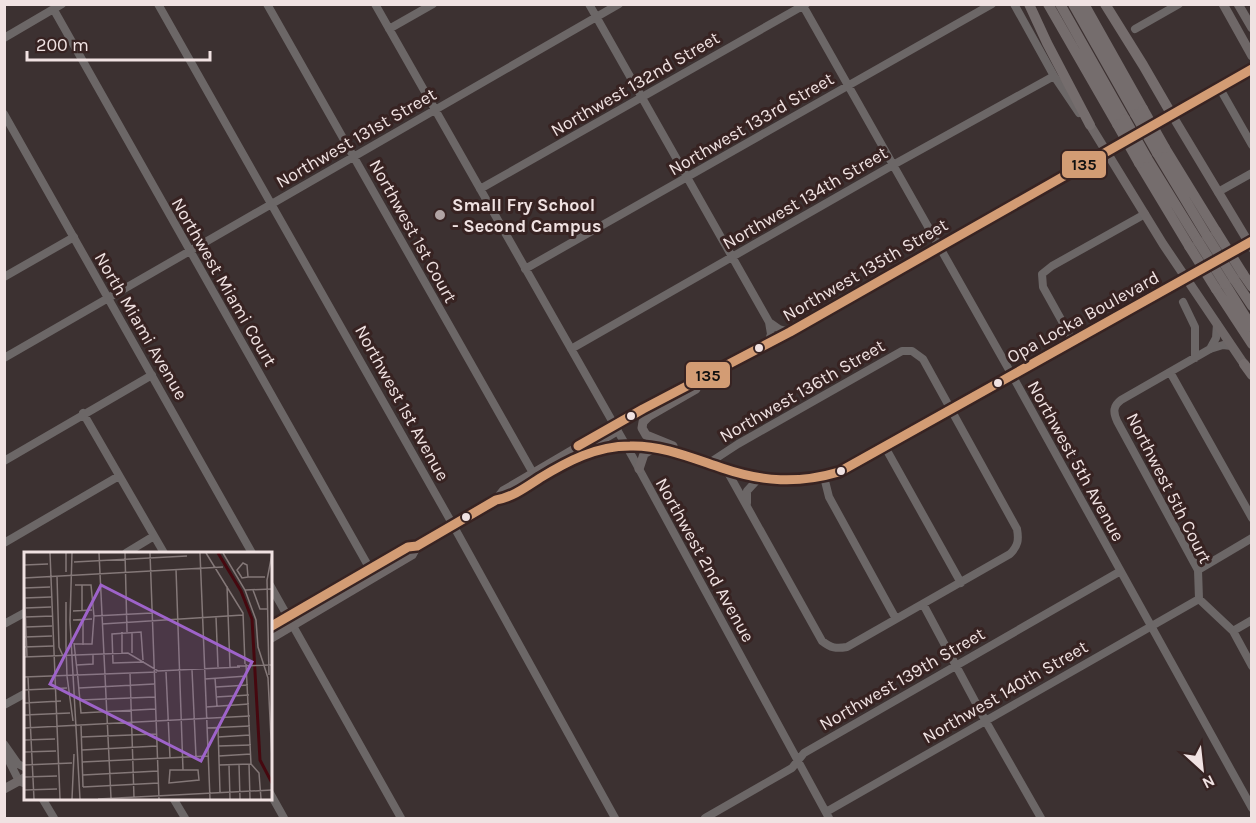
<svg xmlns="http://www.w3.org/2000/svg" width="1256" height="823" viewBox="0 0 1256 823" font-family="Karla,sans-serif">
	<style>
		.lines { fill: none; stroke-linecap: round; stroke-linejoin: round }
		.minor { stroke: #6c6767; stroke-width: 8 }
		.major { stroke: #6f6868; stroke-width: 9 }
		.highway { stroke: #756d6d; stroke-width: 10 }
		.highway-bridge { stroke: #756d6d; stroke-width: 10 }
		.bus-1-casing { stroke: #372322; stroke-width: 14 }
		.bus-1 { stroke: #d39c74; stroke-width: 9 }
		.poi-dot { fill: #b1a4a4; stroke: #372322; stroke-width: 2 }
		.bus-dot { fill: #f0e2e2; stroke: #372322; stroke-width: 2 }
		.labels { text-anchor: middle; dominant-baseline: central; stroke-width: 6; stroke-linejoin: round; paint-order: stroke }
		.street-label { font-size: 18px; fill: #f0e2e2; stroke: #372322 }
		.poi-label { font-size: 18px; font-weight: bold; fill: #f0e2e2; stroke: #372322; text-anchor: start }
		.inset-river { fill: none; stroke: #46080f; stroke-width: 3 }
		.inset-road { fill: none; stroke: #847878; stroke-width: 1.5 }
		.view { fill: #9e63ca; fill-opacity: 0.15; stroke: #9e63ca; stroke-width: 3 }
		.inset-edge { fill: none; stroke: #f0e2e2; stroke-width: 3 }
		.line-badge { stroke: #372322; stroke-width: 2 }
		.pale-badge-label { font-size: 16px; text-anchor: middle; font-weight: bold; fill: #111 }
	</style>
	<rect width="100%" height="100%" fill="#3c3131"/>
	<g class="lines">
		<path class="minor" d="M158,4L453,525L615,818
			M267,4L533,473
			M375,4L632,456L829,818
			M589,4L769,322L771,334L768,343
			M802,4L1012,375L1252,808
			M1014,4L1054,76L1079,113
			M54,10L370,569
			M389,29L433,4
			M1135,29L1179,4
			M4,38L62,4
			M1219,87L1252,145
			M4,114L252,553
			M480,189L806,4
			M1218,192L1252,173
			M525,269L992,4
			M4,277L74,237
			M1183,302L1195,327V358
			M769,322L779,329L790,332
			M1073,341L1043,287L1042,274L1052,266L1145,214
			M1231,346L1223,345L1210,349L1121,400C1113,406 1113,412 1117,421L1198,570L1199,599L1233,631L1252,666
			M571,349L893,165L1054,76
			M1210,349L1216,338L1217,324
			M4,358L619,4
			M1170,372L1252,518
			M83,413L164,553
			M885,447L961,583
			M4,461L152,375
			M709,463L738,444L902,351H912L923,359L1017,529C1019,540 1018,546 1010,554L847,647C836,649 831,648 822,641L726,469
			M824,477L829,497L896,619
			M747,503V491L758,479
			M4,543L119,476
			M126,553L154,536
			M1198,570L1252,538
			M270,585L401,818
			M923,604L985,720L1041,818
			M4,624L26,612
			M1233,631L1252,620
			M4,705L26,693
			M4,744L18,764L26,768
			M4,751L19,781L26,784
			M270,793L284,818
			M42,798L54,818
			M173,798L185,818
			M826,812L1199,599
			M705,818L792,768L804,753L1119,572"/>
		<path class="major" d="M1223,4L1252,56
			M1238,4L1252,28
			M1172,115L1252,248
			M1090,125L1163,244L1244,364
			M1224,255L1252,241
			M596,443L617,431
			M673,446L646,435L642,428L643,422L649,416L696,389
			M639,469L644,454L654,448
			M496,500L503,491L643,409L790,332L1252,69
			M270,627L408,547L417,546L496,500L508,498C540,479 574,453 610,447C667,438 709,470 762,479C789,484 813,480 839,472L1207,265
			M270,639L412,555L417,546
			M4,789L26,777"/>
		<path class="highway" d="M1029,4L1047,43L1090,125
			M1048,4L1117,124
			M1060,4L1125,119
			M1073,4L1135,114
			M1084,4L1143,109
			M1105,4L1143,65L1172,115
			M1165,148L1216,231
			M1157,153L1207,236
			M1147,158L1198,241
			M1139,163L1189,246
			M1243,274L1252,287
			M1234,279L1252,306
			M1225,284L1252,327
			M1216,289L1252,344
			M1244,364L1252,375"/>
		<path class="highway-bridge" d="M1143,109L1165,148
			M1135,114L1157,153
			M1125,119L1147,158
			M1117,124L1139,163
			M1216,231L1243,274
			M1207,236L1234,279
			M1198,241L1225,284
			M1189,246L1216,289"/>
		<defs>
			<path id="bus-1" d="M578,446L643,409L790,332L1252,69
				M270,627L408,547L417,546L496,500C513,497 526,487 540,478C568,461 596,446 630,446C662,445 692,458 722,468C763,482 798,484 839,472L1252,241"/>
		</defs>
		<use href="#bus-1" class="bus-1-casing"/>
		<use href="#bus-1" class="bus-1"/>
	</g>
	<circle class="poi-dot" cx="440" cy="215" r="6"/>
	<g class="bus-dot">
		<circle cx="759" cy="348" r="5"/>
		<circle cx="998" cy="383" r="5"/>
		<circle cx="631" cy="416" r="5"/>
		<circle cx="841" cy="471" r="5"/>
		<circle cx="466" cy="517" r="5"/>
	</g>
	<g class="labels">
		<g class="street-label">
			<text transform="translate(635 84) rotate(-30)">Northwest 132nd Street</text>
			<text transform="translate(751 124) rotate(-30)">Northwest 133rd Street</text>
			<text transform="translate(356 138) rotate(-30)">Northwest 131st Street</text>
			<text transform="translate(805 198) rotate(-30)">Northwest 134th Street</text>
			<text transform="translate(413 231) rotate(61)">Northwest 1st Court</text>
			<text transform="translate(865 270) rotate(-30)">Northwest 135th Street</text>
			<text transform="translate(224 282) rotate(60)">Northwest Miami Court</text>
			<text transform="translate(1083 317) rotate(-29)">Opa Locka Boulevard</text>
			<text transform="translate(141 326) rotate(60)">North Miami Avenue</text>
			<text transform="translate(802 391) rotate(-30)">Northwest 136th Street</text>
			<text transform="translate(402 403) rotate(61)">Northwest 1st Avenue</text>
			<text transform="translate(1076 461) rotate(61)">Northwest 5th Avenue</text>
			<text transform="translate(1169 488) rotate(63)">Northwest 5th Court</text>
			<text transform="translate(705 560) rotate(61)">Northwest 2nd Avenue</text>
			<text transform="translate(902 679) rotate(-30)">Northwest 139th Street</text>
			<text transform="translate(1005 692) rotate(-30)">Northwest 140th Street</text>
		</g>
		<g class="poi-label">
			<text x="452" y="205">Small Fry School<tspan x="452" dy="21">- Second Campus</tspan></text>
		</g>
	</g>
	<g transform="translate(24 552)">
		<rect width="248" height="248" fill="#3c3131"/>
		<path class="inset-river" d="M194,1L217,39L228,67L236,208L248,231"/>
		<path class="inset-road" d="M26,1L36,247M42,1V20M48,1L46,69L56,247M75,1L87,246M101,1L103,80M126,1L135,247M176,1L186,247M182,1L219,61L221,112M199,1L221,38L232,68L234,95L244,126L248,207M50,10L163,4M0,13L24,12M152,17L159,218M33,24L35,95L39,104M224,25L223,13L219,11L213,18L218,26L224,25H241M0,26L199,15M0,26L3,105M58,33V58M203,34L206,115M0,36L26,35M221,38L248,37M229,38L236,57H244M0,46L27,45M1,56L27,55M49,59L68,58M70,64L128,61M1,65L29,64M192,65L194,115M49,68L68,67M59,68V93M78,72L219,63M2,75L28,74M98,80V101M108,80V101M1,85L28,84M50,91L54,127M50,92H68L70,64L67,33H51M42,94L43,124M42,94V50M0,95L29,94M0,105L104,101L134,119L216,115M119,108L117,80L88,82L89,111L120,110M222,112L227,212L235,221L237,247M53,113L69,112V103M213,114L248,113M168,118L172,205M142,120L146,206M106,121L110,246M245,123L243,28L248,2M43,124L49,169M0,125L133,120M4,125L10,247M191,126L193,154M54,127L57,161L131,157M181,127L223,124M192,135L224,133M55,136L130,132M0,138L43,136M192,145L225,143M56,148L131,145M0,151L37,149M182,155L225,152M0,163L46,161M57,173L59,235M0,176L226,164M183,176L226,174M194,176L196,240M57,185L132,182M194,185L226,183M0,188L31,187M194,194L227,193M58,198L133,194M0,200L32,199M195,204L227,202M58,210L184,204M215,212L216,247M225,212L226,247M0,213L48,211M195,213L227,212M205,213L206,247M146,218H174L175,228L145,231ZM59,223L134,219M0,225L33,224M59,235L135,231M0,238L33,237M48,247L50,202M74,247L248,238"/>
		<path class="view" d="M77,33L228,110L177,209L26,132Z"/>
		<rect width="248" height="248" class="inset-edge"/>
	</g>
	<g class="line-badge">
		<rect x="1061" y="150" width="46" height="29" rx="6" fill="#d39c74"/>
		<rect x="685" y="361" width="46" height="28" rx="6" fill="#d39c74"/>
	</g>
	<g class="pale-badge-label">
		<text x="1084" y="170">135</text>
		<text x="708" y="381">135</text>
	</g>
	<rect width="1256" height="823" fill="none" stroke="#f0e2e2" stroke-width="12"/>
	<g transform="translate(1202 769) rotate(153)" stroke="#372322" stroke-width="4.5" paint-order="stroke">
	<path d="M0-4.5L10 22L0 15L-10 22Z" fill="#f0e2e2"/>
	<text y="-9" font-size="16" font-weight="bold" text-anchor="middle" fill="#f0e2e2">N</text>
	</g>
	<path d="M27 51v9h183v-9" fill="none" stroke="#f0e2e2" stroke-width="3"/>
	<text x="36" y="51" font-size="18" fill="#f0e2e2" stroke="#372322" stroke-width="4.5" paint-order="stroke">200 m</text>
</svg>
